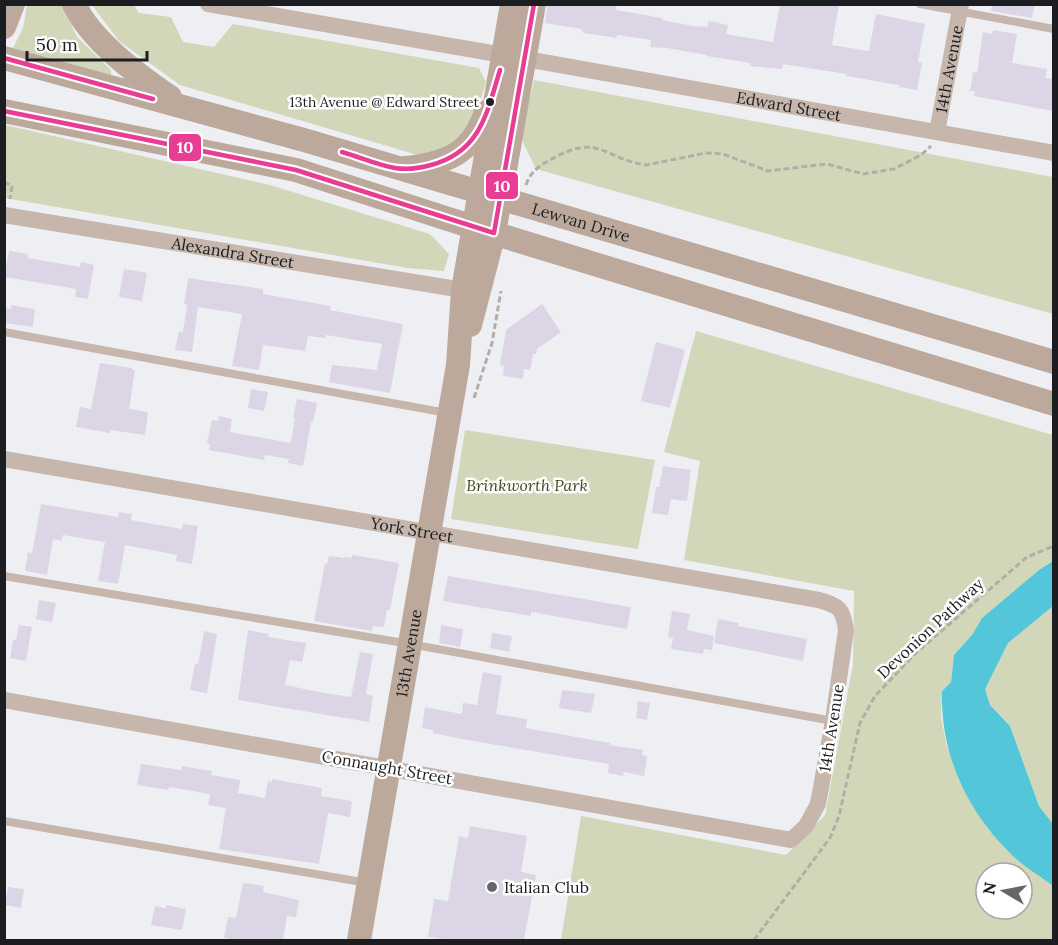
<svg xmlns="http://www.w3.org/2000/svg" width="1058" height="945" viewBox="0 0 1058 945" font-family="Lora,serif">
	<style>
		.green { fill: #d3d7b9; fill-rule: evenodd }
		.water { fill: #53c6da }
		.building { fill: #dcd5e6 }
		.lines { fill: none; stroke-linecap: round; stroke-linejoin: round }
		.path { stroke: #b6ada7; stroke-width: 3; stroke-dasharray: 6 3; stroke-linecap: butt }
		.lane { stroke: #c6b6ac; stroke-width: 8 }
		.street { stroke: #c6b6ac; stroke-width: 16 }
		.secondary { stroke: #bda99c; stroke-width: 24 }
		.bus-1-casing { stroke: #fff; stroke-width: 9 }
		.bus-1 { stroke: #e93d93; stroke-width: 4.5 }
		.bus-dot { fill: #1c1d20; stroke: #fff; stroke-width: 2 }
		.poi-dot { fill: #66666a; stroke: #fff; stroke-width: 2 }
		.labels { text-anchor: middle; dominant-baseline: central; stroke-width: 5; stroke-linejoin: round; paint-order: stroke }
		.bus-label { font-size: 14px; fill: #1c1d20; stroke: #fff; text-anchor: end }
		.street-label { font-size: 16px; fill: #1c1d20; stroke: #fff }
		.park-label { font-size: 16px; font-style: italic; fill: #44481f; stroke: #fff }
		.poi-label { font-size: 16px; fill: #1c1d20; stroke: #fff; text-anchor: start }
		.line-badge { stroke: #fff; stroke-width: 2 }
		.badge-label { font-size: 16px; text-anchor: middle; font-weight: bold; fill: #fff }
	</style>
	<rect width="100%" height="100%" fill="#eeeff3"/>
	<path class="green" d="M27,5H62L77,37L111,70V76L13,48L23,28Z
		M92,5H134L139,13L171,17L183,42L214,47L233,24L479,68L486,82L474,122L449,149L421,156L180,85L119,41Z
		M534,80L1053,177V314L536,169L521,138Z
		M5,125L270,185L430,234L449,254L444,271L407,268L5,198Z
		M696,331L1053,435V561L1039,570L982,618L972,635L954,655L951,682L942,691L941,717L947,747L1014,857L1053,886V940H561L581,816L786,855L825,815L853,664L854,591L684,560L700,461L664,452ZM986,873H1022V909H986Z
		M465,430L655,460L638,549L451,519Z
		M1053,606V824L1039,806L1010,726L990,705L984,689L1008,643Z"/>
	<path class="water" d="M1053,561V606L1008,643L985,689L990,705L1010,726L1039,806L1053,824V886C1040,876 1024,867 1013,856C967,812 940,754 942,691L951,682L954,655L972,635L982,618L1039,570Z"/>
	<path class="building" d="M548,4H617L616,10L662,18V20L699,27V26L707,27L709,21L728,25L726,34L773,42L780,4H839L832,45L869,51L876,14L925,24L918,62L922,63L917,90L899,87V85L846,76V74L783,64L782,69L750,66V63L707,56V55L667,48L650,47L651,40L618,35L616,38L584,33L581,29L545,23Z
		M992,4H1035L1032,18L991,11Z
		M993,30L1017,34L1012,63L1047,69L1045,78L1053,79V111L974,96L975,91H970L973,72L977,73L983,32L992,34Z
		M9,251L28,254V258L80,267L81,262L94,265L88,299L75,297L76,289L4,277Z
		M124,269L147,273L142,301L119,297Z
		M188,278L263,289V294L331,306L330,310L403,324L390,393L329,382L332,365L377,370L382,344L326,335L325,338L308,336L305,351L263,345L259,370L232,366L242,314L198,307L192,352L175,350L179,331L183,332L187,305L184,304Z
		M542,304L561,332L537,349L536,354H533L530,370L524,369L523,379L503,376L504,366L500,365L506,330Z
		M11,305L35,309L33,327L4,323V308L11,309Z
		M656,342L685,350L670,408L641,401Z
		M100,363L132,368V370H135L129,409L148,412L145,435L110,430V433L76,427L80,407L91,409Z
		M251,389L268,392L264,411L248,408Z
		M297,399L317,403L313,422H311L303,466L288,463L289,459L265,455L264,460L209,450L210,444L207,443L212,420L218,421L219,416L232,419L230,432L291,443L295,418H293Z
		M663,466L691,470L687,501L671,499L668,515L652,513L656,487H659Z
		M41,504L118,517L119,512L132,514L131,520L182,529L183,524L198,526L192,564L176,561L177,555L125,545L118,584L98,581L105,542L63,535L62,541L53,539L47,575L25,571L28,552L32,553Z
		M352,555L399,563L390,610H387L384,627L373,626L372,631L314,621L325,563L327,564L329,556L344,558L345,557L352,558Z
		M448,576L631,607L627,629L531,612V616L443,601Z
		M39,600L56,603L52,622L36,619Z
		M672,611L690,614L687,630L714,636L712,650L704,649L703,654L671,649L673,638L668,637Z
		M718,619L739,623L738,626L807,639L803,661L714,643Z
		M19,625L32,627L26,661L10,658L13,639L16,640Z
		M441,625L463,629L460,647L439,643Z
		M248,630L269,634L268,637L306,643L302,662L290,660L285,685L319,692L351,697L360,652L373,654L366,694L373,696L369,722L238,700Z
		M204,631L217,634L207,693L190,690L195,664H198Z
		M492,633L512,636L509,652L490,648Z
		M483,672L502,676L496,714L527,719L526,728L610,743V745L643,750L642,755L647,756L644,776L624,772L623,776L608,773L609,764L467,740L433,733V730L422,728L425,707L462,714L463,703L477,705Z
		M562,690L595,694L591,713L559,708Z
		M638,701L650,703L647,720L636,718Z
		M141,764L181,770L182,766L212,771L211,775L240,780L238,793L265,798L268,781L272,782V779L322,788L321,796L352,801L350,817L328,813L319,864L219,849L226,808L208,805L210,794L169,787L168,790L137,785Z
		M470,826L527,836L521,872L536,875L524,940H450L428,937L434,899L448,901L459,836L468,838Z
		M243,883L264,886L263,892L299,900L296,917L287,916L283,940H240L224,938L228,917L236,918Z
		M8,887L24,889L21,908L5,905Z
		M166,905L186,909L182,930L151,925L155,906L166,908Z"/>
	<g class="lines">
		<path class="path" d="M4,182L12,186L10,199
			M526,185C530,172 540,165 552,159C599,132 604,159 646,165L706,153L723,154L768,171L827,164L863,174L894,169L921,155L931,146
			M474,398L492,343L501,291
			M754,940L830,838L839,816L860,723L875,696L916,653L1027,557L1054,546"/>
		<path class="lane" d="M920,4L1054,29
			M4,332L447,413
			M4,576L410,644L833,721
			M4,821L368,883"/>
		<g class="street">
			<path d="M208,4L503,55"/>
			<path id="s1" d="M526,59L1054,153"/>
			<path id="s2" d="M937,132L961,4"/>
			<path id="s3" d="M4,215L463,290"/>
			<path id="s4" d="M4,459L819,600C839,606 843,608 846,630L833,721L818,804L806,826L791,840L4,700"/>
		</g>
		<g class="secondary">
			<path d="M74,4C91,41 138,75 170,97"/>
			<path d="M4,27L13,4"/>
			<path id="s5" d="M4,58L304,140L1054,362"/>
			<path d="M4,111L296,170L473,227L1054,404"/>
			<path d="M406,168C447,163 472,154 486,112"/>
			<path d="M470,325L494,233L534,4"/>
			<path id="s6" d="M359,940L458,365L463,290L512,4"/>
		</g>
		<defs>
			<path id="bus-1" d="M4,58L153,99
				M4,111L296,170L494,233L534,4
				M342,152C360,157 377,165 395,168C407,170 420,168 431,165C481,152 487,112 500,70"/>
		</defs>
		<use href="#bus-1" class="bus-1-casing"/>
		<use href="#bus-1" class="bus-1"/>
	</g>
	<circle class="bus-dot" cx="490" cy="102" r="5"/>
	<circle class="poi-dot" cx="492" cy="887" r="6"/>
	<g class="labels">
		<g class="bus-label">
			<text x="479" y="102">13th Avenue @ Edward Street</text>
		</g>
		<g class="street-label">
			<text stroke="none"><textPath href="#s2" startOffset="64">14th Avenue</textPath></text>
			<text stroke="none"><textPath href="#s1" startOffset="267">Edward Street</textPath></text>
			<text stroke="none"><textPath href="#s5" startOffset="600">Lewvan Drive</textPath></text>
			<text stroke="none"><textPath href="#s3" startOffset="232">Alexandra Street</textPath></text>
			<text stroke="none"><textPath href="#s4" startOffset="414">York Street</textPath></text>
			<text transform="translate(930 628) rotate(-43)">Devonion Pathway</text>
			<text stroke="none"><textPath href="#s6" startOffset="291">13th Avenue</textPath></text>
			<text transform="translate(831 728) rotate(-81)">14th Avenue</text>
			<text transform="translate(387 767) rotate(10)">Connaught Street</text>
		</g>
		<g class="park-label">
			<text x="527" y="485">Brinkworth Park</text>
		</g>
		<g class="poi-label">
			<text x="504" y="887">Italian Club</text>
		</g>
	</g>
	<g class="line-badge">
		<rect x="168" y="133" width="34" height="29" rx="6" fill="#e93d93"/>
		<rect x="485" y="171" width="34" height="29" rx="6" fill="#e93d93"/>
	</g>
	<g class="badge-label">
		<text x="185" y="153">10</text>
		<text x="502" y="192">10</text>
	</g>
	<rect width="1058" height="945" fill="none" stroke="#1c1d20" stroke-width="12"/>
	<g transform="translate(1004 891) rotate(280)"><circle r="28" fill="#ffffff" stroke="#a4a5a6" stroke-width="1.5"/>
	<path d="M0-4.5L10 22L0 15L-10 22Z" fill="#66666a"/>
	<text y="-9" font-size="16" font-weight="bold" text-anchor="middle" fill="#1c1d20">N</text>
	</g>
	<path d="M27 51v9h120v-9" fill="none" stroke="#1c1d20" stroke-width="3"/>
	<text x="36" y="51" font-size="18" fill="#1c1d20" stroke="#ffffff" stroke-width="4.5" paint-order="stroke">50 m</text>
</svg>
